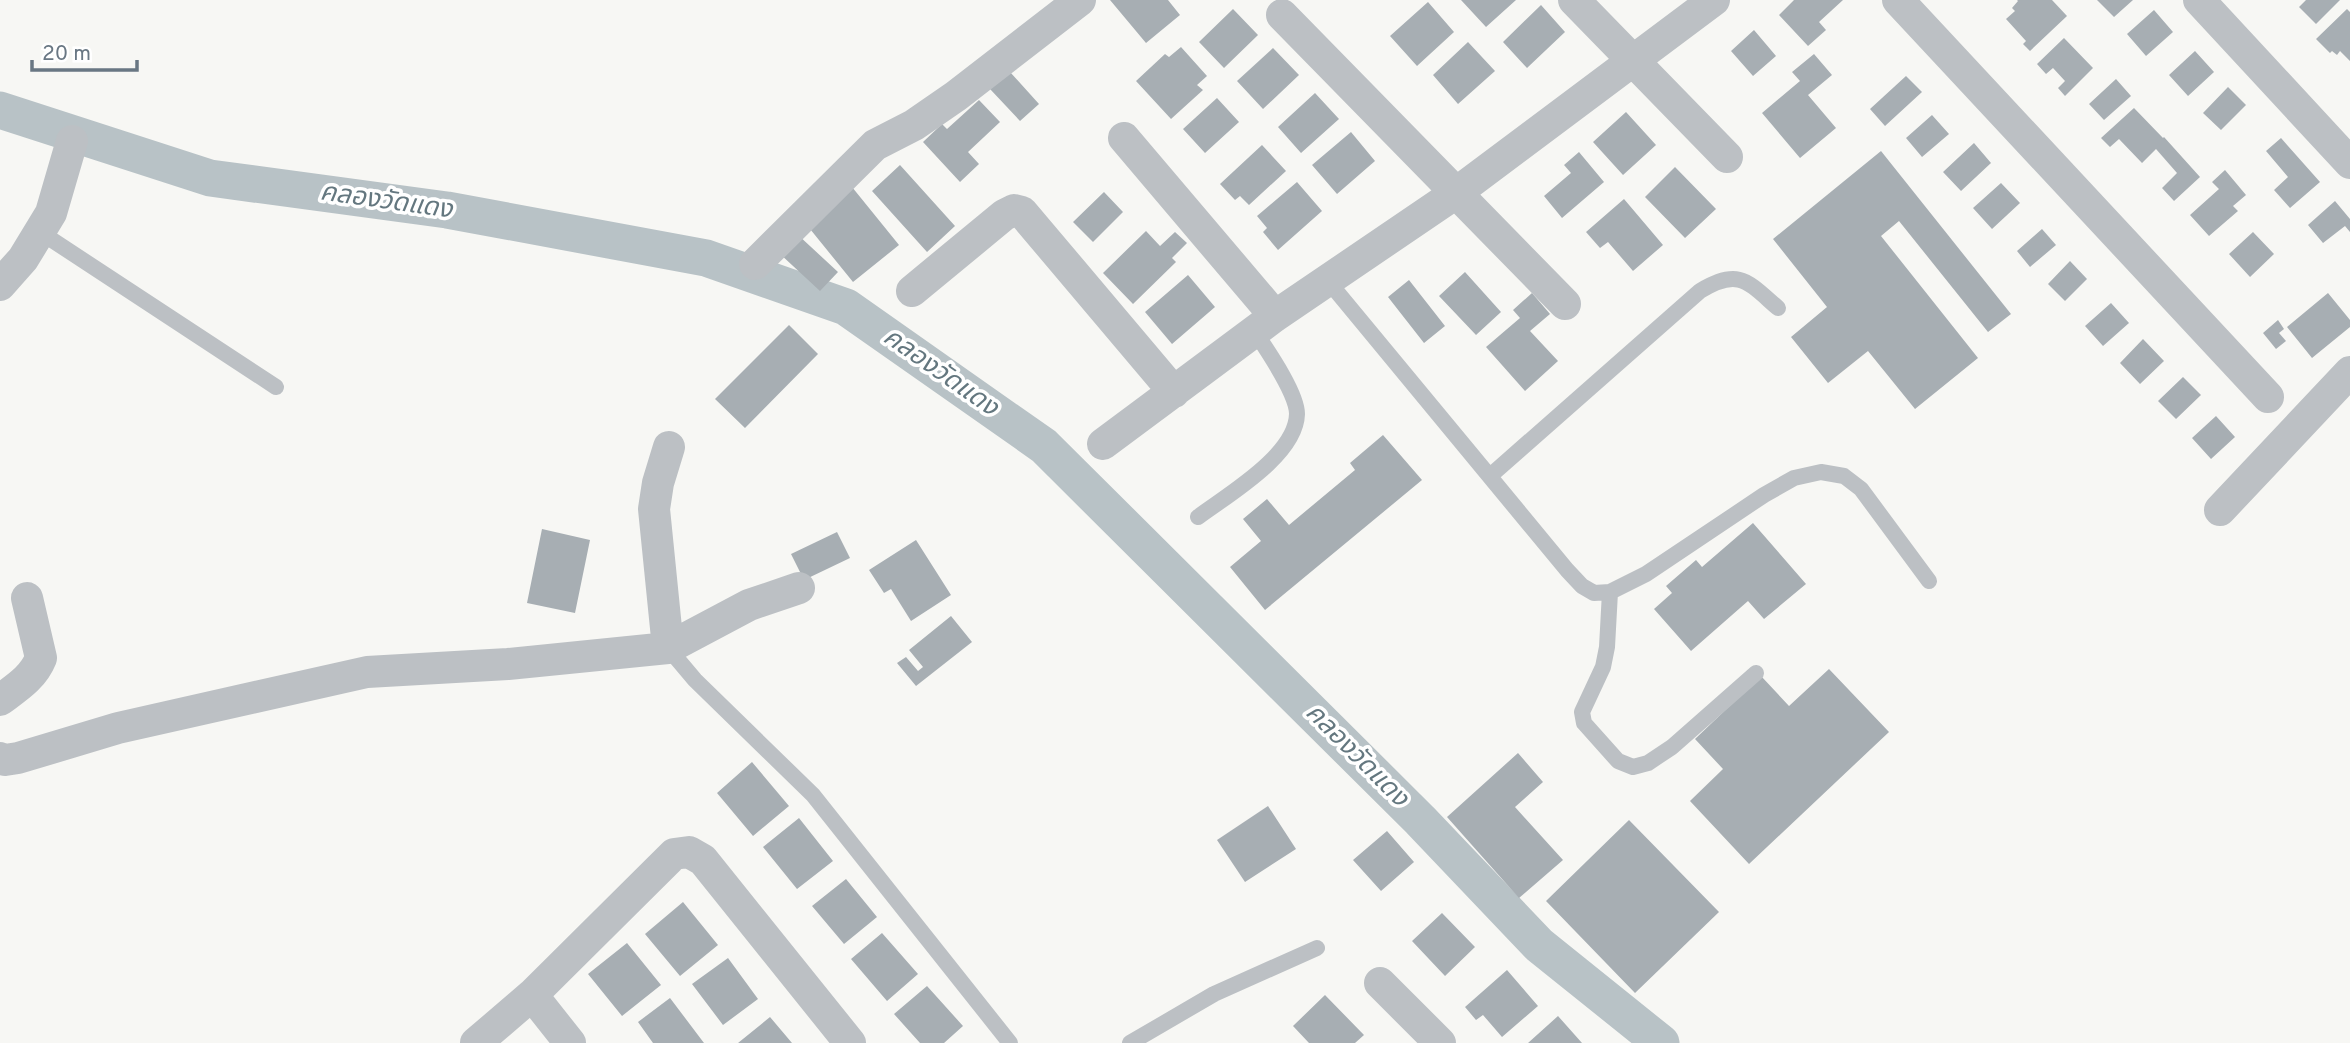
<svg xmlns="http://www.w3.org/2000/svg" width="2350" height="1043" viewBox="0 0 2350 1043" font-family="Overpass,'Noto Sans Thai',sans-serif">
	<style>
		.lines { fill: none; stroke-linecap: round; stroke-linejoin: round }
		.canal { stroke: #b8c2c6; stroke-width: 37 }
		.building { fill: #a7aeb3 }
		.lane { stroke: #bcc0c4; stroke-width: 16 }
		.street { stroke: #bcc0c4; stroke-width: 32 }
		.labels { text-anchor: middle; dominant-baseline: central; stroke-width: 7; stroke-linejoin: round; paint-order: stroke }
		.water-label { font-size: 26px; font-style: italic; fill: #64777f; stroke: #fff }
	</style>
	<rect width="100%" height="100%" fill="#f7f7f4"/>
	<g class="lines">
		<path class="canal" d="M0,110L210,178L447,210L706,258L846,307L1044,446L1420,820L1539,945L1661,1043"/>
	</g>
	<path class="building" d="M1110,0H1168L1180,15L1146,43Z
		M1461,0H1516L1486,27Z
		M1794,0H1843L1819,22L1826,30L1808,46L1779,15Z
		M2017,0H2052L2067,16L2030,51L2023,44L2026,41L2006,19L2015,11L2012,8L2018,1Z
		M2097,0H2133L2114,17Z
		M2306,0H2340L2316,24L2299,7Z
		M1428,2L1454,32L1417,66L1390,36Z
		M1541,5L1565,32L1527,68L1503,42Z
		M1233,9L1258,35L1224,68L1199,42Z
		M2347,9L2350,12V61L2340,51L2337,55L2332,51L2330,53L2316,39Z
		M2154,10L2173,32L2146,56L2127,34Z
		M1754,30L1776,56L1753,76L1731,51Z
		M2064,38L2093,68L2065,96L2058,88L2065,81L2053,68L2046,74L2037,64Z
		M1468,42L1495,71L1458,104L1433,75Z
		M1181,47L1207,76L1197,85L1203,90L1171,119L1136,81L1165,54L1169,57Z
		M1273,48L1299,75L1263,109L1237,81Z
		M2195,51L2214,72L2188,96L2169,75Z
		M1814,54L1832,75L1808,95L1836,128L1800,158L1762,113L1800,81L1792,72Z
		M1010,72L1039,104L1020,121L990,89Z
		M1906,76L1922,92L1885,126L1870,109Z
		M2116,79L2131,96L2104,120L2089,104Z
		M2228,87L2246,105L2221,130L2203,113Z
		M1315,93L1339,119L1301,153L1278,127Z
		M1217,98L1239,122L1205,153L1183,129Z
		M979,100L1000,122L968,152L979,164L960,182L923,142L942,124L947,129Z
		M2134,108L2163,138L2164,137L2200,177L2174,201L2162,188L2177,173L2156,149L2142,163L2119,139L2110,147L2101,138Z
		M1626,112L1656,145L1623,175L1593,142Z
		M1932,115L1949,134L1922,157L1906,138Z
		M1351,132L1375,161L1337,194L1312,165Z
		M2281,138L2320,182L2290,208L2274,190L2288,177L2266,151Z
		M1974,143L1991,163L1961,191L1943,172Z
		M1262,145L1286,171L1249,205L1240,196L1235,200L1220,184Z
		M1881,151L2011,314L1988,332L1899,221L1881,236L1978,358L1915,409L1868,351L1828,383L1791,337L1827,307L1773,239Z
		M1579,152L1604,182L1562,218L1544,196L1571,173L1564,165Z
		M900,165L955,226L927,252L872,191Z
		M1675,167L1716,209L1685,238L1645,197Z
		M2225,170L2246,195L2233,206L2238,211L2209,236L2190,215L2219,189L2212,182Z
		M1297,182L1322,211L1278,250L1263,232L1267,228L1257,216Z
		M2001,183L2020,203L1992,229L1973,208Z
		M852,187L899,245L853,282L806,224Z
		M1104,192L1123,212L1093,242L1073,222Z
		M1624,199L1663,245L1633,271L1608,242L1600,248L1586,232Z
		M2335,201L2350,219V232L2345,226L2323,243L2308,225Z
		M2042,229L2056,245L2030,267L2017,251Z
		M1146,231L1160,246L1175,232L1187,243L1172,258L1176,262L1133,304L1103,273Z
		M2253,232L2274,254L2250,277L2229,254Z
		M797,234L838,272L820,291L779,253Z
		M2070,261L2087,279L2065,301L2048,284Z
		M1465,272L1501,312L1476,335L1439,296Z
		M1188,275L1215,307L1172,344L1145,312Z
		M1409,280L1445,326L1424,343L1388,297Z
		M1532,293L1550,314L1530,331L1558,361L1525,391L1486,347L1520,318L1513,310Z
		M2328,293L2350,320V327L2312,358L2287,327Z
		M2111,303L2129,323L2103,346L2085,326Z
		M2278,320L2284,329L2279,333L2286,341L2276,349L2263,333Z
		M789,325L818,354L745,428L715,399Z
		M2143,339L2164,361L2140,384L2120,363Z
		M2183,377L2201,395L2176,419L2158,401Z
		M2216,416L2235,437L2211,459L2192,438Z
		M1383,435L1422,480L1265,610L1230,567L1261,541L1243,519L1267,499L1289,525L1355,470L1350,463Z
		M1753,523L1806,584L1764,619L1748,601L1691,651L1654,609L1672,593L1666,586L1696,560L1702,567Z
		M542,529L590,540L575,613L527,603Z
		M837,532L850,558L804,580L791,554Z
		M916,540L951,595L911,621L891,589L884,593L869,570Z
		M951,616L972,642L916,686L897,663L906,657L918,671L923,667L909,650Z
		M1829,669L1889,732L1749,864L1690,801L1723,769L1695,739L1761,676L1789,706Z
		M1518,753L1543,782L1515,807L1563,860L1519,898L1447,817Z
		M752,762L789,806L753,836L717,793Z
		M1268,806L1296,849L1245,882L1217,840Z
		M799,818L833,861L797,889L763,847Z
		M1629,820L1719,912L1635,993L1546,901Z
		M1387,831L1414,862L1381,891L1353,860Z
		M846,879L877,917L844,944L812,906Z
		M683,902L718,945L680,976L645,934Z
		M1442,913L1475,947L1445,976L1412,941Z
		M882,933L918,974L887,1001L851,959Z
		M627,943L661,985L622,1016L588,974Z
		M728,958L758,999L723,1025L692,984Z
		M1507,970L1538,1006L1502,1037L1483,1015L1476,1020L1465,1007Z
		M927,986L963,1026L944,1043H920L894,1014Z
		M1325,995L1364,1035L1355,1043H1309L1293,1026Z
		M670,998L704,1043H653L638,1022Z
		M1558,1016L1582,1043H1528Z
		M770,1017L792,1043H738Z"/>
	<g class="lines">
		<path class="lane" d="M40,232L276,387
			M1328,281L1567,570L1582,586L1594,593L1610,592L1646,574L1764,495L1794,478L1821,472L1844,476L1861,489L1929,581
			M1490,476L1700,291C1739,267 1748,282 1778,308
			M1198,517C1229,494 1296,455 1297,414C1297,393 1267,350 1255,332
			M1610,592L1607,647L1603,667L1582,712L1584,723L1618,761L1633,767L1648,763L1672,747L1756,673
			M668,648L695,680L813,795L1010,1043
			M1130,1043L1214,994L1317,948"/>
		<path class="street" d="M1574,0L1727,157
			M1898,0L2268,397
			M2199,0L2350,163
			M1282,15L1565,304
			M1124,138L1275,316
			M755,264L875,145L914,125L956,96L1080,0
			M0,285L23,259L51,213L72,141
			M912,291L1004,215L1014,210L1022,212L1174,392
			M1103,444L1275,316L1456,193L1714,0
			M2220,510L2350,372
			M668,648L654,509L658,483L669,447
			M0,700C16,688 33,678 41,658L27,598
			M0,758L5,760L18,758L118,728L367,672L508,664L668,648L749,605L799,588
			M1380,983L1440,1043
			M532,995L570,1043
			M476,1043L532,995L674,854L689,852L703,860L850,1043"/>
	</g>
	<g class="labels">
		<g class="water-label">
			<text transform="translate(386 202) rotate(8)">คลองวัดแดง</text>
			<text transform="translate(940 373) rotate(35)">คลองวัดแดง</text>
			<text transform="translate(1356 756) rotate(45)">คลองวัดแดง</text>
		</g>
	</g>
	<path d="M32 60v10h105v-10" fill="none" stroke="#697783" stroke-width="3.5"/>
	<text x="42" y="60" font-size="21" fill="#697783" stroke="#ffffff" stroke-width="5" paint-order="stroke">20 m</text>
</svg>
